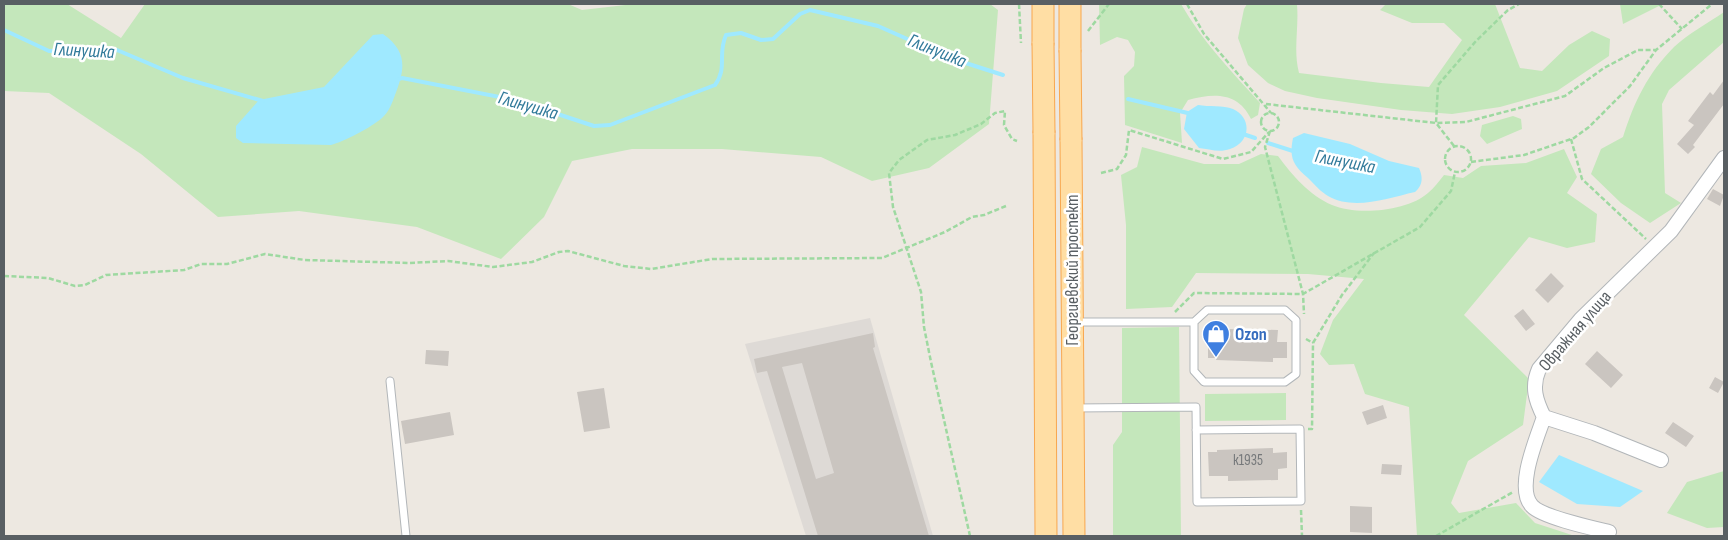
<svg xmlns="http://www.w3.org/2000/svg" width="1728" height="540" font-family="'Sofia Sans Condensed',sans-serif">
<rect width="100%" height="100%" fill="#ede8e1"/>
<path fill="#dedad6" d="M870,318L933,536H806L745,344Z"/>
<path fill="#c4e7bb" d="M4,4H67L121,38L145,4H568L582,10L634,4H990L998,10L989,124L929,168L872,181L821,157L722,149H632L572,161L544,217L501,259L417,227L299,211L218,217L141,154L49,93L4,91Z
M1099,4H1181C1202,41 1232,72 1260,103L1258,115L1251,119C1238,92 1214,93 1188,100L1180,113L1182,143L1125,125L1124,76L1134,66L1135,52L1128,40L1117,37L1100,45Z
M1247,4L1297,5C1299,28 1293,50 1299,73L1381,83L1429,87L1462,40L1444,23H1412L1380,10L1386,4H1495L1520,68L1542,71L1569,45L1592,31L1610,39L1609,56L1557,91L1500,107L1452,114L1401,110L1317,98L1285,91L1268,83L1248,65L1238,38L1244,9Z
M1620,4H1663L1623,24Z
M1724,12V42L1669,90L1662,104L1665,193L1681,203L1650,223L1621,203L1591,174L1601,149L1623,137C1634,102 1648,73 1674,47C1688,34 1708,23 1724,12Z
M1513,116L1521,119L1522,129L1487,144L1480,136L1482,125Z
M1142,147L1204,164H1239L1261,154L1278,156C1292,175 1310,196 1332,205C1357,216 1408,211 1428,193C1434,188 1439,181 1444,175L1463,178L1481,166L1526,163L1564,149L1577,177L1567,193L1597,214L1595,242L1567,248L1529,237L1464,315L1529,379L1523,425L1468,461L1451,503L1459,513L1516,503L1535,523L1575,536H1417L1409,407L1365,394L1354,364L1329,365L1320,354L1333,320L1364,279L1308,274L1196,273L1172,307L1126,309V225L1121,175L1137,167Z
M1179,327L1181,536H1113V445L1122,432V328Z
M1286,393V420L1205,421V394Z
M1724,471V527L1707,528L1667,513L1687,482Z"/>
<path fill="#9fe9ff" d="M383,34C408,52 405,69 395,95C392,103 389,112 382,118C372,127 343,142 331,145L243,143L236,138V126L259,100L324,87L373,35Z
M1198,105C1209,107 1223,105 1233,109C1253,118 1250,143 1230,149C1219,153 1209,149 1199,148L1184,129L1187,112Z
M1304,133L1350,144L1389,161L1419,168C1423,177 1423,185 1415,192C1388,198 1354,211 1328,196C1321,192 1314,184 1308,178C1293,165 1289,158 1293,138Z
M1559,455L1643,491L1620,507L1577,504L1539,482Z"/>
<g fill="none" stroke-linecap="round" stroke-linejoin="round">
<path stroke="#9fe9ff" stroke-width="4" d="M4,30L49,51L117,50L183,78L263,101
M397,80L402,78L515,100L594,126L610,125L715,85C728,67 717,55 726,35L741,33L761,40L773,39L800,14L810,10L878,26L950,58L1003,75
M1128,99L1192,114
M1243,134L1255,138
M1268,143L1296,152"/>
</g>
<path fill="#cac5c0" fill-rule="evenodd" d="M1724,80V104L1693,145L1695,147L1688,154L1677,144L1694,125L1688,121L1710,92L1713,95Z
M1713,189L1724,195L1720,206L1707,199Z
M1551,273L1564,286L1548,303L1535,290Z
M1523,309L1535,324L1526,331L1514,316Z
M1227,329L1278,330L1277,342H1287V358H1273V362L1216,360V358H1208V334H1227Z
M873,333L875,347L873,348L929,536H818L767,371L757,373L754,359ZM802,363L834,473L816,479L782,367Z
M426,350L449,351L448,366L425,364Z
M1597,351L1623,375L1611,388L1585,364Z
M1715,377L1724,382L1718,393L1709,388Z
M604,388L610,428L584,432L577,392Z
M1383,405L1387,418L1367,425L1362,412Z
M450,412L454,435L405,444L401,421Z
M1673,422L1694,436L1686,447L1665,433Z
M1273,448V453L1287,452V468L1278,469V480L1228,481V476H1209L1208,452H1217V450Z
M1382,464L1402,465L1401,475L1381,474Z
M1350,506L1372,507V533L1350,532Z"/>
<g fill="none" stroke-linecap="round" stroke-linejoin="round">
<defs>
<path id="service" d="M1075,322H1194L1207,310H1285L1296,320V374L1285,382H1204L1194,371V322
M390,381L406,536
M1074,408L1196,407L1197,502L1301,501L1300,429L1196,430"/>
<path id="minor" d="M1544,417C1537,438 1515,488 1532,506C1542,517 1592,528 1609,532
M1661,460L1594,433L1544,417C1536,401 1531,387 1539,369L1581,319L1671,231L1724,158"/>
<path id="primary" d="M1043,4V43
M1070,4V50
M1044,133L1046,536
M1071,140L1074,536"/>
</defs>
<use href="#service" stroke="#b2b6b9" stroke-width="9"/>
<use href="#minor" stroke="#b2b6b9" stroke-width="16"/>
<use href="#primary" stroke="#f8a74f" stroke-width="23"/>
<path stroke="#9ed9a1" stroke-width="2.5" stroke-dasharray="5 2.5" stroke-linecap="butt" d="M1019,4L1021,43
M1187,4L1204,34L1271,113
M1659,4L1682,29
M1088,31L1109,4
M1266,104L1436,123L1466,122L1565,96L1604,68L1638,50H1656
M1261 122a9 9 0 1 1 18 0a9 9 0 1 1-18 0Z
M1270,131L1265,147L1303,294L1304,314
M1571,139L1582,179L1646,239
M1445 159a13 13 0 1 1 26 0a13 13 0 1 1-26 0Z
M1454,146L1436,123L1438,85L1476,41L1508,10L1519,4
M1471,162L1524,155L1574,138L1589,127L1630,86L1656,50L1712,4
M1101,173L1117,169L1126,155L1129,130L1223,159L1251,152L1269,132
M4,276L48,278L75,286L85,285L106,275L184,270L201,264H227L265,254L305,260L410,263L448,261L493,267L532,262L559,252L568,251L624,266L651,269L712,259L882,258L945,232L972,217L984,215L1006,206
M1175,312L1194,293L1303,294L1420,227L1451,191L1455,172
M1306,339L1313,343
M1308,429H1312L1313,343L1342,295L1374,253
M1301,510L1302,536
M970,536L931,362L924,327L921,292L893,207L889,173L899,160L927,140L955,135L981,124L995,113L1005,111L1004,125L1012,139L1017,141
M1436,536L1513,492"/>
<use href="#service" stroke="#fff" stroke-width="7"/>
<use href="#minor" stroke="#fff" stroke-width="14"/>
<use href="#primary" stroke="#ffdea4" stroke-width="21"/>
<defs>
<path id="primary-bridge" d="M1043,43L1044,133
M1070,50L1071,140"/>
</defs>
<use href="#primary-bridge" stroke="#f8a74f" stroke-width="23" stroke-linecap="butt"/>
<use href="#primary-bridge" stroke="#ffdea4" stroke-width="21"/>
</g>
<defs>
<symbol id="shop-pin" viewBox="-11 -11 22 30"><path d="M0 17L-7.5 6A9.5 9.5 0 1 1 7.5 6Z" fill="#3f7fe0" stroke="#fff"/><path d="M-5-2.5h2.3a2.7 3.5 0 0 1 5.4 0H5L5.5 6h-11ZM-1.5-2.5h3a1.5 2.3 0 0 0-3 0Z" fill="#fff"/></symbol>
</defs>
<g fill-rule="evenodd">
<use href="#shop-pin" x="1200" y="318" width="32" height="43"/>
</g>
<g text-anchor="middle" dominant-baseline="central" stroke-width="5" stroke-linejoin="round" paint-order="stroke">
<g font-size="15" fill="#75787a">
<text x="1248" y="460">к1935</text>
</g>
<g font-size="18" fill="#595f63" stroke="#fff">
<text transform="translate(1072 270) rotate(-90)">Георгиевский проспект</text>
<text transform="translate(1575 331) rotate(-49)">Овражная улица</text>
</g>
<g font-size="18" font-weight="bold" fill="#366cbe" stroke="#fff" text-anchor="start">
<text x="1235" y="334">Ozon</text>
</g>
<g font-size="19" font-style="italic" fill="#317a9a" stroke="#fff">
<text transform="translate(84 51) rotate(3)">Глинушка</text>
<text transform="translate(937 51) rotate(22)">Глинушка</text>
<text transform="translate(528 106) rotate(16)">Глинушка</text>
<text transform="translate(1345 162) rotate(11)">Глинушка</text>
</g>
</g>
<rect width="1728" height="540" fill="none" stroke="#595f63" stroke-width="10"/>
</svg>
